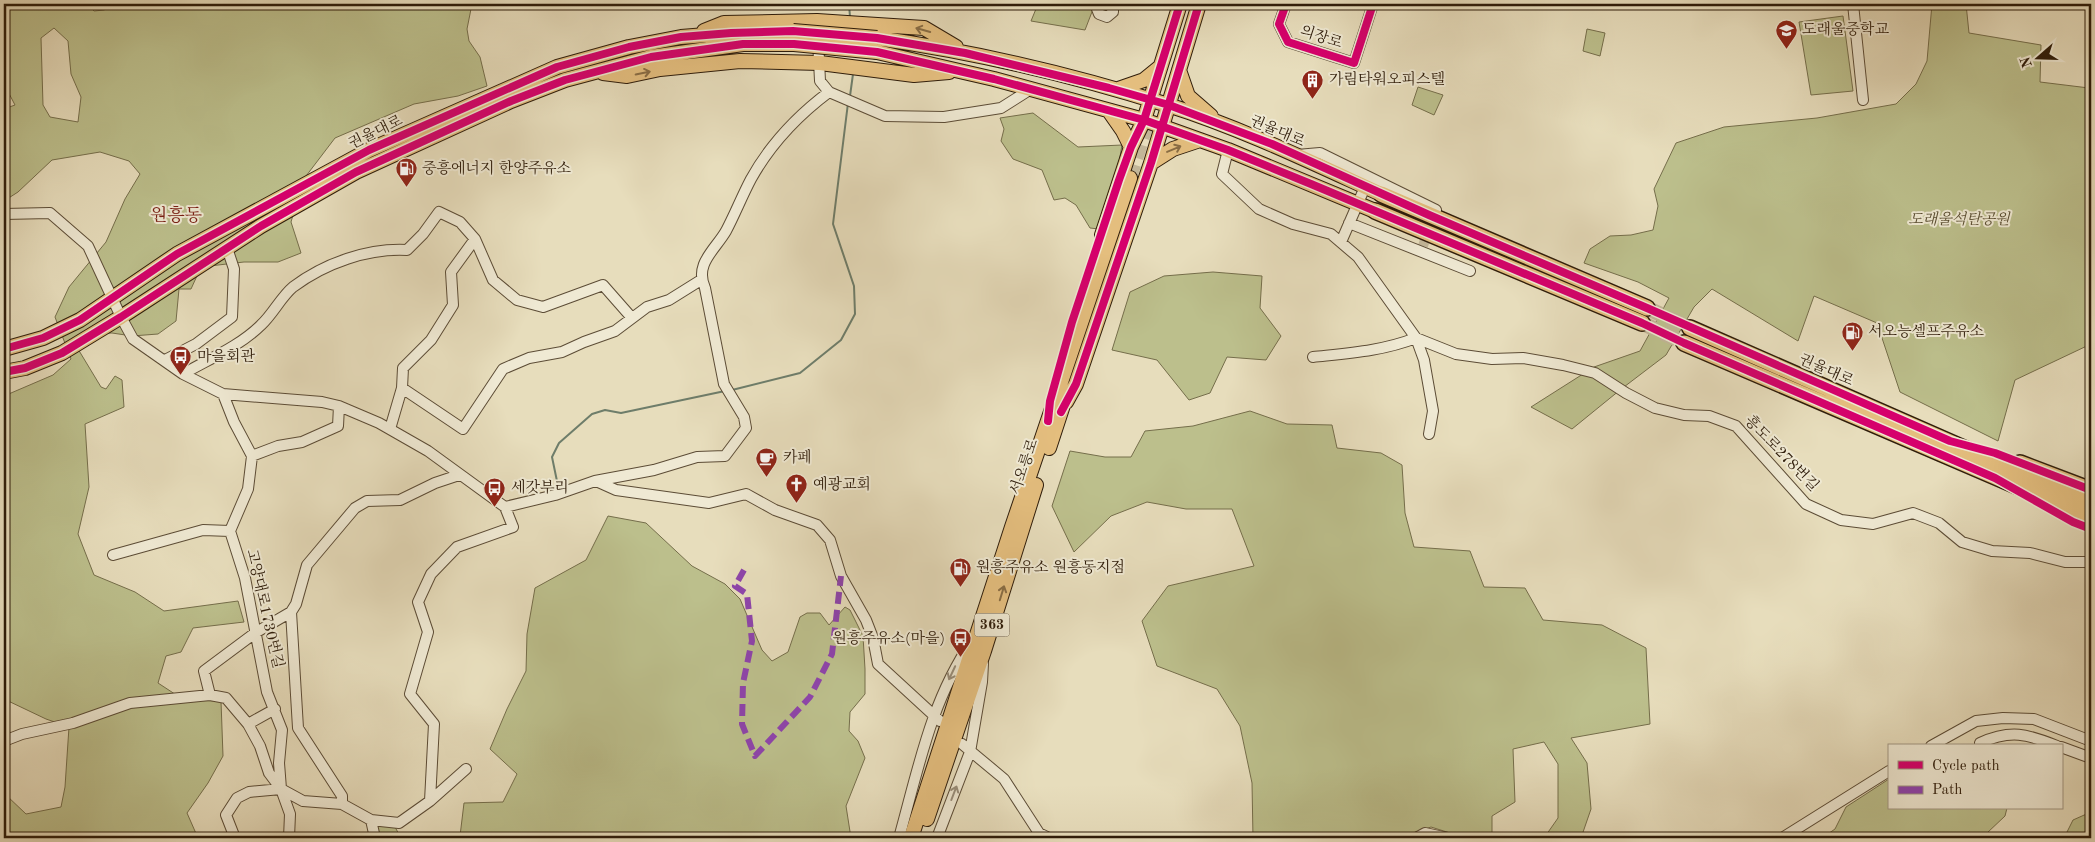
<svg xmlns="http://www.w3.org/2000/svg" width="2095" height="842" font-family="'Old Standard TT','Noto Serif KR',serif">
<rect width="100%" height="100%" fill="#e7ddbc"/>
<filter id="stains"><feTurbulence type="fractalNoise" baseFrequency=".004" numOctaves="4"/><feColorMatrix values="0 0 0 0 .2 0 0 0 0 .09 0 0 0 0 .02 0 0 0 .5 -.17"/></filter>
<radialGradient id="worn" r=".72"><stop offset=".6" stop-color="#630" stop-opacity="0"/><stop offset="1" stop-color="#630" stop-opacity=".3"/></radialGradient>
<path fill="#bcbf8c" stroke="#756e4b" fill-rule="evenodd" d="M4,4H87L94,11L104,10L114,4H472L467,29L469,41L480,57L487,86L458,96L414,104L335,138L303,180L291,222L301,253L278,262H244L201,267L191,289H179L176,321L158,334L132,336L112,333L89,334L78,349L101,387L106,389L115,376L122,380L124,407L85,424L89,487L78,534L94,575L135,592L164,611L238,601L244,622L193,628L181,652L166,656L158,683L184,700L221,701L223,756L208,783L187,813L198,838H4V798L6,795L26,814L61,807L65,787L69,727L46,719L4,699V396L53,375L71,359L55,317L69,287L106,242L125,199L140,174L129,161L100,152L52,160L18,192L4,201V109L15,105L4,84ZM54,28L68,41L71,74L81,97L78,122L50,117L43,105L41,38Z
M1038,4H1095L1085,30L1031,21Z
M1932,4H1966L1969,33L2041,45L2040,82L2089,88L2091,97V344L2015,380L1998,441L1900,392L1877,323L1814,296L1798,341L1712,289L1694,307L1666,355L1620,390L1572,429L1531,407L1594,367L1640,351L1669,298L1638,282L1584,263L1590,249L1610,236L1631,235L1653,230L1658,206L1654,189L1676,143L1724,127L1817,118L1896,104L1916,84L1927,61Z
M1843,16L1853,91L1811,95L1799,22Z
M1587,29L1605,33L1600,56L1583,51Z
M1418,87L1443,95L1434,115L1412,105Z
M1033,113L1078,147L1122,145L1108,225L1099,229L1090,228L1076,205L1065,198L1054,200L1042,170L1013,159L1001,141L1004,129L1000,118Z
M1213,272L1262,276L1260,308L1281,336L1266,360L1227,357L1210,393L1189,400L1157,360L1112,350L1130,292L1164,276Z
M1250,411L1287,424L1332,425L1337,448L1381,453L1402,465L1405,513L1414,547L1470,551L1484,587L1525,588L1543,620L1602,625L1646,648L1650,724L1571,738L1587,763L1591,809L1581,838H1544L1558,818V764L1544,742L1513,749L1515,802L1492,816V838H1466L1431,827L1398,838H1253L1252,783L1240,726L1217,689L1157,666L1142,621L1168,586L1254,566L1232,509H1186L1147,502L1111,516L1074,552L1052,506L1070,451L1105,457H1131L1145,431L1193,426Z
M608,516L646,523L692,566L725,584L740,599L762,650L772,661L788,652L800,617L807,613H820L829,625L845,607L850,610L863,636L865,669V694L850,712L849,731L858,741L865,758L846,806L851,838H462L460,836L464,803L503,802L517,774L490,749L507,709L526,671L527,634L535,588L586,560Z
M1889,779V808H2007L2005,816L1987,833L1976,835L1980,838H1822L1835,829L1846,807Z
M2091,812V838H2064L2073,820Z
M374,824L395,827L401,838H377Z"/>
<g fill="none" stroke-linecap="round" stroke-linejoin="round">
<path stroke="#6e7d6a" stroke-width="2" d="M849,4L850,17
M850,96L853,74
M732,390L800,373L841,340L855,314L854,286L833,224L848,103
M558,486L552,457L559,443L592,414L605,410L621,413L725,391"/>
<path stroke="#c2b698" stroke-width="10" stroke-dasharray="10 5" stroke-linecap="butt" d="M1423,246L1434,213"/>
<path stroke="#c2b698" stroke-width="14" stroke-dasharray="14 7" stroke-linecap="butt" d="M1130,178L1147,124"/>
<path stroke="#c2b698" stroke-width="15" stroke-dasharray="15 8" stroke-linecap="butt" d="M1647,308L1690,328
M1642,323L1684,343"/>
<defs>
<path id="minor" d="M1098,4L1097,9L1099,14L1107,17L1113,12V4
M1286,4L1279,24L1288,42L1354,63L1373,4
M1853,4L1863,100
M829,92L885,116L944,117L1001,108L1031,89
M1228,150L1222,174L1259,209L1293,224L1331,234L1358,257L1416,338L1424,360L1433,411L1429,434
M1297,155L1320,153L1436,210L1434,213
M4,214L50,213L88,246L121,317L133,339L183,374L223,394L322,402L339,406L379,423L428,451L505,507L555,495L595,481L654,470L697,457L725,456L746,428L744,417L724,384L705,288C694,264 715,250 726,231C735,214 742,196 751,179C771,143 797,116 829,92L820,81L818,40
M1349,223L1470,271
M1341,242L1365,187
M1313,357C1350,353 1382,351 1416,338L1456,354L1492,359L1523,358L1563,365L1595,373L1626,393L1655,408L1684,415L1709,416L1736,426L1806,504L1841,520L1873,524L1913,513L1939,523L1962,542L1992,551L2030,553L2065,562H2091
M165,360L196,344L232,317L234,269L227,248
M183,374C209,359 240,346 261,325C273,314 281,297 293,287C325,263 368,248 407,250L423,234L439,212L460,222L475,239L493,280L517,300L543,307L603,285L632,318
M402,388L403,368L431,340L453,305L451,272L475,239
M223,394L234,422L252,456L248,489L230,531L245,578L267,692L282,730L279,763L281,789L290,814L289,838
M390,429L402,388L463,429L503,369L529,358L562,352L584,342L615,331L647,307L669,300L701,280
M252,456L278,446L302,442L338,426L339,406
M596,481L616,490L709,503L746,494L775,510L817,525L830,540L841,576L866,620L873,638L878,664L940,721
M113,555L203,530L230,531
M210,695L204,671L255,633L291,612
M248,724L275,709
M4,741L22,734L73,723L130,703L210,695L226,698L248,724L260,746L269,773L281,789L303,801L342,804L371,820L399,823L430,801L434,724L410,694L428,632L418,602L431,574L457,547L513,527L505,507
M1980,743C2011,729 2027,734 2057,746
M962,744L1004,779L1039,833L1049,838
M1931,746L1976,721L2003,718L2034,719L2091,741
M2061,747L2091,758
M430,801L466,769
M342,804V796L298,728L291,612L296,604L307,565L355,508L367,501L400,500L435,483L459,475
M371,820L375,838
M235,838L226,815L237,798L249,792L281,789
M899,838C918,770 931,700 972,641
M937,838L970,752L982,682L983,664
M1416,838L1425,833L1448,838
M1782,838L1889,771"/>
<path id="major" d="M704,31L724,23L817,21L862,24L924,28L956,47
M877,38C975,52 1073,75 1168,105C1241,128 1311,162 1381,194
M877,52L994,79L1144,120L1228,150L1375,211
M1179,70L1188,96L1211,116
M603,73L627,76L660,69L740,61L820,63L914,75L949,72
M1118,89L1144,80L1160,67
M1109,111L1123,131L1131,147
M1151,163L1173,149L1200,140
M1102,235L1131,147L1144,120L1180,4
M4,349L43,338L80,320L177,254L369,150L557,67L629,47L681,37L731,33L793,31
M4,372L25,368L62,353L121,317L261,226L356,172L511,101L565,80L651,57L743,44H794
M1066,402L1076,384L1151,163L1199,4
M1049,448L1067,393
M927,819L984,651L1036,485
M911,838L1012,527L1130,178"/>
<path id="highway" d="M1381,194L1647,308
M1375,211L1642,323
M1690,328L2091,504
M1684,343L2091,518
M2020,463L2091,490"/>
</defs>
<use href="#minor" stroke="#5c4c36" stroke-width="12"/>
<use href="#major" stroke="#2e1c0a" stroke-width="16"/>
<use href="#highway" stroke="#2e1c0a" stroke-width="18"/>
<use href="#minor" stroke="#efe9d3" stroke-width="10"/>
<use href="#major" stroke="#e4be7e" stroke-width="14"/>
<use href="#highway" stroke="#e4be7e" stroke-width="15"/>
<defs>
<path id="major-bridge" d="M793,31L877,38
M794,44L877,52"/>
</defs>
<use href="#major-bridge" stroke="#2e1c0a" stroke-width="16" stroke-linecap="butt"/>
<use href="#major-bridge" stroke="#e4be7e" stroke-width="14"/>
<path stroke="#8e44ad" stroke-width="6" stroke-dasharray="12 6" stroke-linecap="butt" d="M744,570L735,586L747,594L752,641L743,683L742,724L755,756L810,697L832,654L841,576"/>
<defs>
<path id="cycleway" d="M1286,4L1279,24L1288,42L1354,63L1373,4
M4,349L43,338L80,320L177,254L369,150L557,67L629,47L681,37L731,33L793,31L877,38L965,53L1109,88L1169,105L1272,144L1429,215L1647,308L1950,441L1995,453L2091,490
M4,372L25,368L62,353L121,317L261,226L356,172L511,101L565,80L651,57L743,44H794L877,52L994,79L1144,120L1228,150L1311,184L1642,323L1684,343L1995,478L2073,522L2091,529
M1061,412L1076,384L1151,163L1199,4
M1048,421L1050,401L1072,322L1119,180L1131,147L1144,120L1180,4"/>
</defs>
<use href="#cycleway" stroke="#efe9d3" stroke-width="11"/>
<use href="#cycleway" stroke="#d6006c" stroke-width="8"/>
</g>
<defs><path id="oneway-shaft" d="M-6 0H5M1.5-3L5.5 0L1.5 3" fill="none" stroke-width="1.6" stroke-linecap="round" stroke-linejoin="round" transform="scale(1.25)"/></defs>
<g stroke="#896d44">
<use href="#oneway-shaft" transform="translate(923 30) rotate(-164)"/>
<use href="#oneway-shaft" transform="translate(643 73) rotate(-12)"/>
<use href="#oneway-shaft" transform="translate(1174 149) rotate(-23)"/>
<use href="#oneway-shaft" transform="translate(1002 593) rotate(-73)"/>
</g>
<g stroke="#988d79">
<use href="#oneway-shaft" transform="translate(952 673) rotate(115)"/>
<use href="#oneway-shaft" transform="translate(954 793) rotate(-69)"/>
</g>
<defs>
<symbol id="school-pin" viewBox="-11 -11 22 30"><path d="M0 17L-7.5 6A9.5 9.5 0 1 1 7.5 6Z" fill="#8f2418" stroke="#efe9d3"/><path d="M0-5L7-2L0 1L-7-2ZM-4 1L0 2.5L4 1V4Q0 6-4 4Z" fill="#fff"/></symbol>
<symbol id="building-pin" viewBox="-11 -11 22 30"><path d="M0 17L-7.5 6A9.5 9.5 0 1 1 7.5 6Z" fill="#8f2418" stroke="#efe9d3"/><path d="M-4-6H4V6H1V3H-1V6H-4ZM-2.5-4.3h1.7v1.8h-1.7ZM.8-4.3h1.7v1.8H.8ZM-2.5-1h1.7V.8h-1.7ZM.8-1h1.7V.8H.8Z" fill="#fff"/></symbol>
<symbol id="fuel-pin" viewBox="-11 -11 22 30"><path d="M0 17L-7.5 6A9.5 9.5 0 1 1 7.5 6Z" fill="#8f2418" stroke="#efe9d3"/><path d="M-5.5-6h7V0h2V4h1.3V-2.5L3-4.5l.8-.8L6-3V5H2.5V1h-1V6h-7ZM-4.2-4.7v3.2H.2V-4.7Z" fill="#fff"/></symbol>
<symbol id="bus-pin" viewBox="-11 -11 22 30"><path d="M0 17L-7.5 6A9.5 9.5 0 1 1 7.5 6Z" fill="#8f2418" stroke="#efe9d3"/><path d="M-5-6H5V4H4V6H2V4H-2V6H-4V4H-5ZM-3.5-4V0h7V-4ZM-3.5 1.2v1.5H-2V1.2ZM2 1.2v1.5H3.5V1.2Z" fill="#fff"/></symbol>
<symbol id="cafe-pin" viewBox="-11 -11 22 30"><path d="M0 17L-7.5 6A9.5 9.5 0 1 1 7.5 6Z" fill="#8f2418" stroke="#efe9d3"/><path d="M-5.5-4.5H6V0H3Q3 3.5 0 3.5H-2.5Q-5.5 3.5-5.5 0ZM3-3.2v2h1.7v-2ZM-6 4.5H4V6H-6Z" fill="#fff"/></symbol>
<symbol id="church-pin" viewBox="-11 -11 22 30"><path d="M0 17L-7.5 6A9.5 9.5 0 1 1 7.5 6Z" fill="#8f2418" stroke="#efe9d3"/><path d="M-1.2-6h2.4v3.5h3.3v2.4h-3.3V6h-2.4V-.1h-3.3v-2.4h3.3Z" fill="#fff"/></symbol>
</defs>
<g fill-rule="evenodd">
<use href="#school-pin" x="1774" y="18" width="25" height="34"/>
<use href="#building-pin" x="1300" y="68" width="25" height="34"/>
<use href="#fuel-pin" x="394" y="156" width="25" height="34"/>
<use href="#fuel-pin" x="1840" y="320" width="25" height="34"/>
<use href="#bus-pin" x="168" y="344" width="25" height="34"/>
<use href="#cafe-pin" x="754" y="446" width="25" height="34"/>
<use href="#church-pin" x="784" y="472" width="25" height="34"/>
<use href="#bus-pin" x="482" y="476" width="25" height="34"/>
<use href="#fuel-pin" x="948" y="556" width="25" height="34"/>
<use href="#bus-pin" x="948" y="626" width="25" height="34"/>
</g>
<g text-anchor="middle" dominant-baseline="central" stroke-width="4" stroke-linejoin="round" paint-order="stroke">
<rect fill="#efe9d3" stroke="#685a46" stroke-width="1" x="974.5" y="613.5" width="35" height="23" rx="4"/>
<g font-size="14" font-weight="bold" fill="#2e1c0a">
<text x="992" y="625">363</text>
</g>
<g font-size="15" fill="#2e1c0a" stroke="#efe9d3" text-anchor="start">
<text x="1802" y="30">도래울중학교</text>
<text x="1329" y="80">가림타워오피스텔</text>
<text x="422" y="169">중흥에너지 한양주유소</text>
<text x="1868" y="332">서오능셀프주유소</text>
<text x="197" y="357">마을회관</text>
<text x="783" y="458">카페</text>
<text x="813" y="485">예광교회</text>
<text x="511" y="488">세갓부리</text>
<text x="976" y="568">원흥주유소 원흥동지점</text>
<text x="945" y="639" text-anchor="end">원흥주유소(마을)</text>
</g>
<g font-size="15" fill="#2e1c0a" stroke="#efe9d3">
<text transform="translate(1321 38) rotate(18)">의장로</text>
<text transform="translate(1277 132) rotate(23)">권율대로</text>
<text transform="translate(376 133) rotate(-26)">권율대로</text>
<text transform="translate(1826 371) rotate(24)">권율대로</text>
<text transform="translate(1781 454) rotate(46)">흥도로278번길</text>
<text transform="translate(1025 467) rotate(-71)">서오릉로</text>
<text transform="translate(264 609) rotate(77)">고양대로1730번길</text>
</g>
<g font-size="15" font-style="italic" fill="#594d31" stroke="#efe9d3">
<text x="1959" y="220">도래울석탄공원</text>
</g>
<g font-size="18" fill="#7a1f14" stroke="#efe9d3">
<text x="176" y="216">원흥동</text>
</g>
</g>
<rect width="2095" height="842" fill="none" stroke="#e7ddbc" stroke-width="20"/>
<rect x="5" y="5" width="2085" height="832" fill="none" stroke="#2e1c0a" stroke-width="2.5"/>
<rect x="10" y="10" width="2075" height="822" fill="none" stroke="#2e1c0a"/>
<rect x="1888" y="744" width="175" height="65" fill="#efe9d3" stroke="#a29783"/>
<rect x="1898" y="761" width="25" height="8" fill="#d6006c" stroke="#a29783"/>
<text x="1932" y="770" font-size="15" fill="#2e1c0a">Cycle path</text>
<rect x="1898" y="786" width="25" height="8" fill="#8e44ad" stroke="#a29783"/>
<text x="1932" y="794" font-size="15" fill="#2e1c0a">Path</text>
<g transform="translate(2038 58) rotate(250)" stroke="#efe9d3" stroke-width="4" paint-order="stroke">
<path d="M0-4L9 19L0 12L-9 19Z" fill="#2e1c0a"/>
<text y="-8" font-size="14" font-weight="bold" text-anchor="middle" fill="#2e1c0a">N</text>
</g>
<rect width="100%" height="100%" filter="url(#stains)"/>
<rect width="100%" height="100%" fill="url(#worn)"/>
</svg>
